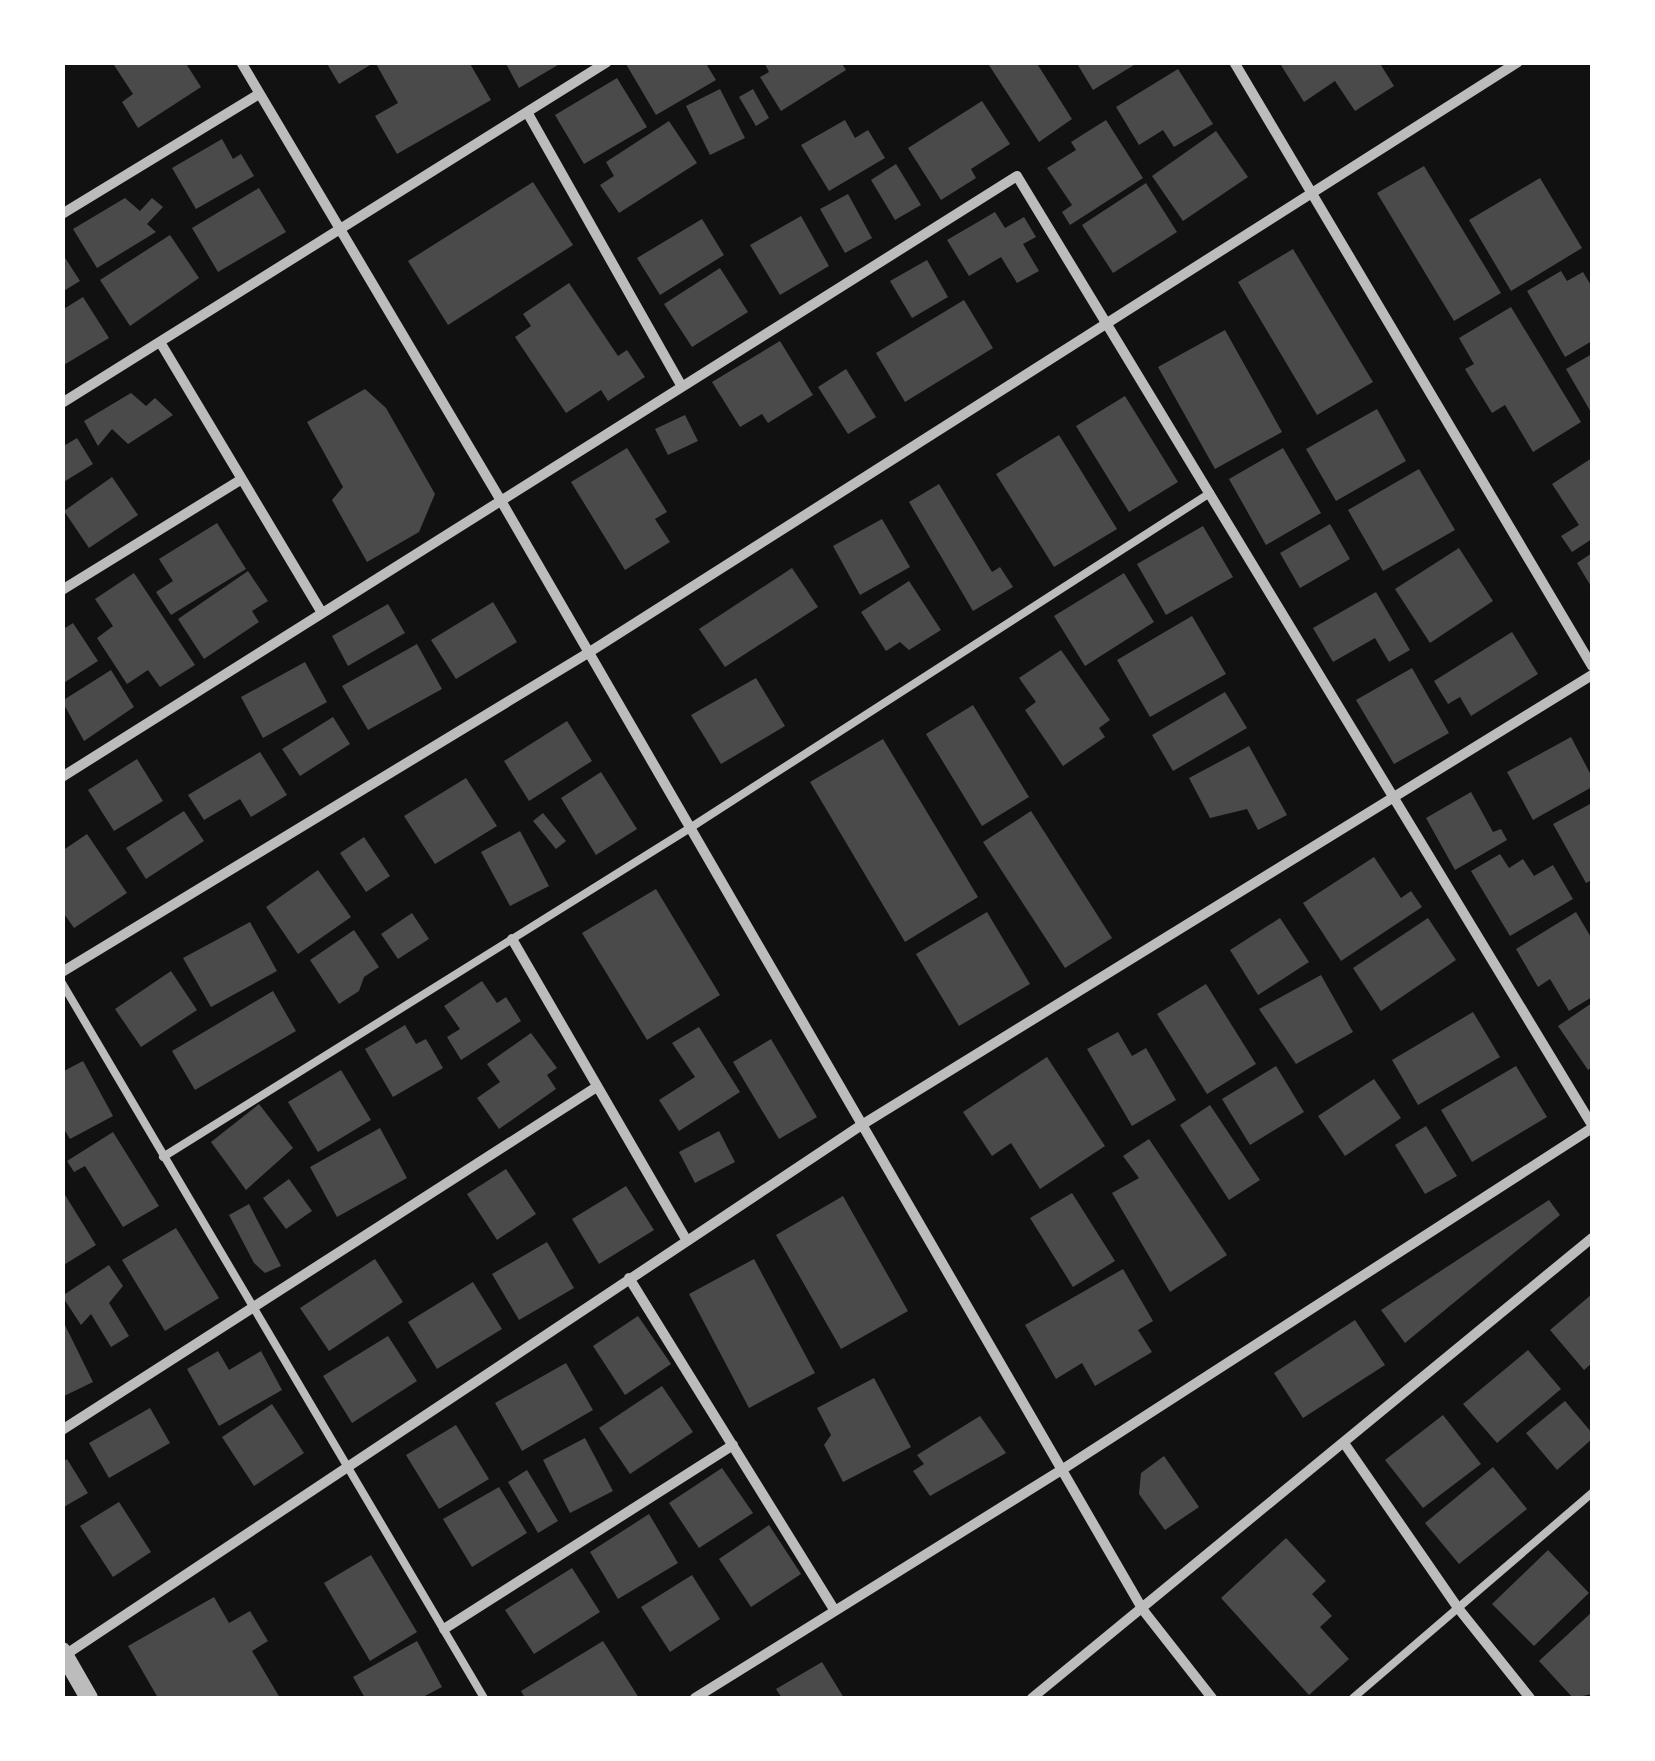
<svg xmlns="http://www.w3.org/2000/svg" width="1655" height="1761" font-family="Inter,sans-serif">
<rect width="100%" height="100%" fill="#111"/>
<path fill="#4a4a4a" d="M112,62H185L201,87L138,128L122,102L133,94Z
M326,62H375L339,84Z
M375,62H469L491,100L397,154L375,116L398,103Z
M505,62H563L519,88Z
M705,62L716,80L656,115L626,64Z
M764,62H841L846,70L781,111L760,77L769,72Z
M987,62H1036L1072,119L1039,142Z
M1076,62H1139L1093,90Z
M1279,62H1379L1394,86L1355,111L1335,81L1304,102Z
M1178,69L1213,124L1174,147L1163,130L1139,145L1116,107Z
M617,78L647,127L584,164L555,115Z
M720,89L745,138L710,155L686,106Z
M753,89L769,118L756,126L739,97Z
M982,101L1010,144L971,169L976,178L941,200L908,148Z
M845,120L855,138L868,130L885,158L829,191L801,145Z
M1106,120L1143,178L1070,225L1062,212L1072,205L1047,168L1076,150L1071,142Z
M669,121L697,163L619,213L600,185L614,176L606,162Z
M1216,131L1248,177L1183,221L1152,176Z
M222,139L233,159L241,154L254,176L196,209L172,168Z
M896,164L921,205L895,220L871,180Z
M1424,166L1501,293L1454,321L1377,193Z
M1540,178L1582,248L1511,291L1469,220Z
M533,182L573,245L448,325L408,261Z
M1146,183L1177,232L1113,273L1082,225Z
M259,188L286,232L218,272L192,228Z
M848,194L872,238L845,253L820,209Z
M125,198L140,211L152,198L163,207L147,224L156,232L97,268L73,229Z
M995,212L1005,228L1024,217L1036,237L1023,244L1039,271L1017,283L1001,257L969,276L947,240Z
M801,216L829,266L780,295L750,245Z
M702,219L724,255L660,295L637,258Z
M170,235L199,278L130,326L100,280Z
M1293,249L1373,382L1317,415L1238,282Z
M62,253L80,281L62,292Z
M927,260L948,297L912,318L890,281Z
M720,268L748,312L692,347L664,304Z
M1561,271L1567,281L1583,272L1592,287V341L1565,357L1527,291Z
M569,283L618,356L627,350L645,377L608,401L601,390L566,413L515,337L531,326L523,314Z
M83,297L109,338L62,366V310Z
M964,300L993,348L905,402L876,353Z
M1511,307L1581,422L1533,452L1505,405L1492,413L1465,369L1474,364L1459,338Z
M1225,330L1282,432L1215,469L1158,367Z
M780,341L813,395L768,423L762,414L740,427L712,382Z
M1592,354V414L1566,369Z
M846,369L876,417L848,434L818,387Z
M365,389L386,408L435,494L419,532L367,562L332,500L343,487L307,422Z
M131,393L146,406L155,398L173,415L128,444L112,429L98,446L84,421Z
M1125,396L1178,482L1129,512L1076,426Z
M1377,409L1406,461L1336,501L1306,449Z
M685,415L698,441L668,455L655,429Z
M1059,435L1117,529L1054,567L996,474Z
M77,438L93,464L62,483V447Z
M627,448L667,512L655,519L670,542L625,570L571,482Z
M1283,448L1321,513L1266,545L1229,479Z
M1592,458V539L1572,552L1561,536L1579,525L1552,484Z
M1419,469L1455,530L1383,571L1348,510Z
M112,477L138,515L89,548L64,511Z
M939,484L992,572L1000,567L1013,587L973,611L909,502Z
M882,519L910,567L860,595L833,546Z
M217,523L246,569L171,615L156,592L173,581L159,559Z
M1330,524L1350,559L1300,588L1280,553Z
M1203,526L1233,577L1166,615L1137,564Z
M1459,548L1493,601L1430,643L1395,589Z
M1592,553V588L1577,563Z
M792,568L818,607L725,667L699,629Z
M248,571L268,601L252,611L259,622L204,659L178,619Z
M134,573L195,665L160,687L148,670L127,684L97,638L113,626L95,599Z
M1124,573L1154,622L1085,666L1054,616Z
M909,581L941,630L909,650L900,642L886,651L861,612Z
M1376,592L1410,650L1389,662L1375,638L1333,662L1313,628Z
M493,602L517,642L456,679L431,640Z
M388,604L405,633L348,666L332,636Z
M1192,616L1226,674L1150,717L1117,660Z
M73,623L98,661L62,684V630Z
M1512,632L1538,674L1471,716L1460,697L1448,704L1434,681Z
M417,644L442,689L368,730L342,686Z
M1061,650L1110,720L1099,728L1105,737L1063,766L1025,710L1036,702L1019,678Z
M305,662L327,702L263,738L241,697Z
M1412,668L1449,733L1394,764L1356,700Z
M111,670L134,707L84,741L62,701Z
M756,678L785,726L721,764L691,715Z
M1225,692L1247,728L1173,771L1152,735Z
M973,705L1029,797L982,826L926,734Z
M333,717L350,744L300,776L282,749Z
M567,721L592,761L529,801L504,761Z
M1571,737L1592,777V787L1533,820L1507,772Z
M883,739L978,897L905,942L810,782Z
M1249,746L1287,815L1258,830L1247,809L1210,818L1189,778Z
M260,752L287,795L251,817L240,799L204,820L188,795Z
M137,759L163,801L114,831L88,790Z
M601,772L637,829L596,855L561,798Z
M466,778L497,826L435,864L404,816Z
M1471,792L1493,832L1501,829L1507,840L1455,870L1426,818Z
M1592,803V880L1586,883L1553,824Z
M184,811L204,841L146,879L126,848Z
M1031,811L1112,938L1065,968L983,842Z
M543,813L566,841L556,849L533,821Z
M520,831L549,886L510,906L481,852Z
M87,834L127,893L74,928L62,911V851Z
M364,837L390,876L366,892L340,853Z
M1500,854L1509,868L1523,859L1534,876L1553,865L1573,899L1510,936L1471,871Z
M1374,857L1401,898L1411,891L1422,907L1341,961L1303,903Z
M318,870L351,917L298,954L266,907Z
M656,889L720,995L647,1040L582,933Z
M987,912L1030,984L959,1026L916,954Z
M1576,912L1592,939V997L1569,1011L1550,979L1538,987L1516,949Z
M412,913L429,939L398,959L381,934Z
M1280,918L1309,962L1258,995L1230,950Z
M1428,918L1456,960L1381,1011L1353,968Z
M250,922L277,971L211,1007L183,958Z
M354,930L379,967L364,977L359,991L339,1004L310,960Z
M171,971L197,1010L141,1047L115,1009Z
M1321,975L1353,1032L1296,1064L1259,1009Z
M482,981L497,1003L506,997L521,1021L461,1060L447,1037L460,1029L444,1006Z
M1206,984L1256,1064L1207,1094L1157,1014Z
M273,991L296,1031L195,1090L172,1051Z
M1592,1003V1067L1588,1070L1558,1026Z
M1473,1012L1500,1057L1418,1105L1392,1060Z
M405,1025L416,1044L426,1039L443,1068L393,1097L365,1049Z
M699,1027L740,1092L679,1131L659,1100L695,1077L672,1043Z
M1118,1032L1132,1056L1146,1048L1176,1100L1132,1126L1087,1049Z
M531,1033L557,1068L547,1075L556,1089L499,1129L477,1098L500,1082L487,1064Z
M771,1039L817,1117L779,1139L733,1062Z
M1047,1057L1105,1146L1040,1189L1011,1143L992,1156L963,1112Z
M83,1061L113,1116L70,1139L62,1126V1072Z
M1276,1066L1304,1112L1250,1145L1222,1099Z
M1516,1066L1547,1117L1472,1162L1441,1110Z
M341,1070L371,1120L318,1152L288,1102Z
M1374,1079L1401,1118L1345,1156L1318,1116Z
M259,1104L293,1148L246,1190L211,1142Z
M1210,1105L1260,1180L1229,1200L1180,1125Z
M1426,1126L1457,1176L1425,1194L1395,1145Z
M380,1128L407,1178L337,1217L310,1167Z
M719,1131L735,1162L695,1183L679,1152Z
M113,1132L159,1206L123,1227L85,1166L74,1172L67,1161Z
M1149,1139L1227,1255L1170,1292L1112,1193L1139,1178L1123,1156Z
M506,1169L536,1214L497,1240L467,1194Z
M289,1179L312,1211L286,1229L263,1198Z
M626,1186L654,1230L599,1264L572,1219Z
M62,1190L96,1245L62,1266Z
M1072,1193L1115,1261L1073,1287L1030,1218Z
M843,1196L908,1311L841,1349L776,1235Z
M1549,1200L1560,1215L1405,1343L1381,1310Z
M249,1204L281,1266L265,1273L254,1263L229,1215Z
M176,1228L219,1298L165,1331L122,1260Z
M547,1242L574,1288L519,1320L492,1274Z
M375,1259L403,1302L329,1351L300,1308Z
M754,1259L815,1373L749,1408L689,1294Z
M109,1265L123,1286L109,1303L129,1336L111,1347L91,1314L81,1325L62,1296Z
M1123,1269L1153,1321L1138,1330L1152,1352L1095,1386L1082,1363L1056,1379L1025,1325Z
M473,1282L502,1329L437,1369L408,1322Z
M1592,1294V1363L1584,1370L1550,1330Z
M638,1316L671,1364L625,1395L593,1346Z
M62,1319L93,1382L62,1397Z
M1355,1320L1385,1365L1303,1418L1274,1373Z
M388,1336L417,1381L352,1423L323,1376Z
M1528,1350L1561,1389L1497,1443L1463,1404Z
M218,1351L229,1370L261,1351L282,1390L219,1426L187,1369Z
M566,1363L593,1410L522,1451L495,1403Z
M874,1378L911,1447L843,1482L824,1445L831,1435L817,1408Z
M662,1386L693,1432L630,1474L599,1428Z
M1565,1401L1592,1433V1439L1557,1470L1526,1433Z
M272,1404L304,1453L254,1486L222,1437Z
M150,1408L170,1443L109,1478L89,1443Z
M1443,1415L1481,1464L1423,1508L1385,1460Z
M980,1416L1006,1453L930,1496L913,1471L924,1464L917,1455Z
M456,1425L489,1479L439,1509L406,1455Z
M585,1438L613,1491L570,1513L543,1460Z
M1164,1456L1199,1507L1165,1530L1139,1494L1141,1473Z
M67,1459L88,1493L62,1508V1462Z
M1493,1467L1527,1509L1459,1564L1425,1523Z
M722,1468L753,1513L699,1548L669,1503Z
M527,1470L558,1521L538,1533L508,1482Z
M499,1487L527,1533L472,1567L443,1519Z
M119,1502L151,1552L113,1577L80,1526Z
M649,1514L678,1563L618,1599L590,1552Z
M769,1525L801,1574L751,1607L719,1559Z
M1286,1538L1326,1581L1312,1594L1332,1616L1320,1627L1349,1659L1309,1695L1221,1598Z
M1548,1550L1589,1593L1534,1646L1492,1604Z
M371,1555L417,1632L370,1661L324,1583Z
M572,1568L600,1612L534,1654L505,1610Z
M692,1575L720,1619L670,1652L641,1607Z
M214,1597L229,1623L250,1611L268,1641L252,1651L280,1698H158L128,1646Z
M1592,1612V1694L1573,1698L1539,1661Z
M417,1641L442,1687L421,1698H365L353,1677Z
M603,1641L639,1698H525L521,1691Z
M822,1662L844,1698H782L776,1689Z"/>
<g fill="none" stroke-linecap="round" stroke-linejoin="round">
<path stroke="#bcbcbc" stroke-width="8" d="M62,983L484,1698
M163,1157L690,828L1210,493
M1353,1698L1592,1493"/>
<path stroke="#bcbcbc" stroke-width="10" d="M241,62L500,499L1143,1610L1212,1698
M1234,62L1592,666
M527,112L681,385
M62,214L259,94
M160,342L322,613
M62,403L607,62
M62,590L242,479
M62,777L1017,176L1592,1125
M512,939L687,1241
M62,972L588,653L1518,62
M629,1278L835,1611
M62,1430L595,1088
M1344,1443L1458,1608L1530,1698
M444,1629L733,1445
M62,1657L860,1126L1592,675
M695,1698L1063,1469L1592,1128
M1032,1698L1592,1238"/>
<path stroke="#bcbcbc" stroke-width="18" d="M62,1651L89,1698"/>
</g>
<rect width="1655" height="1761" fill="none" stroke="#ffffff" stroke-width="130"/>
</svg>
